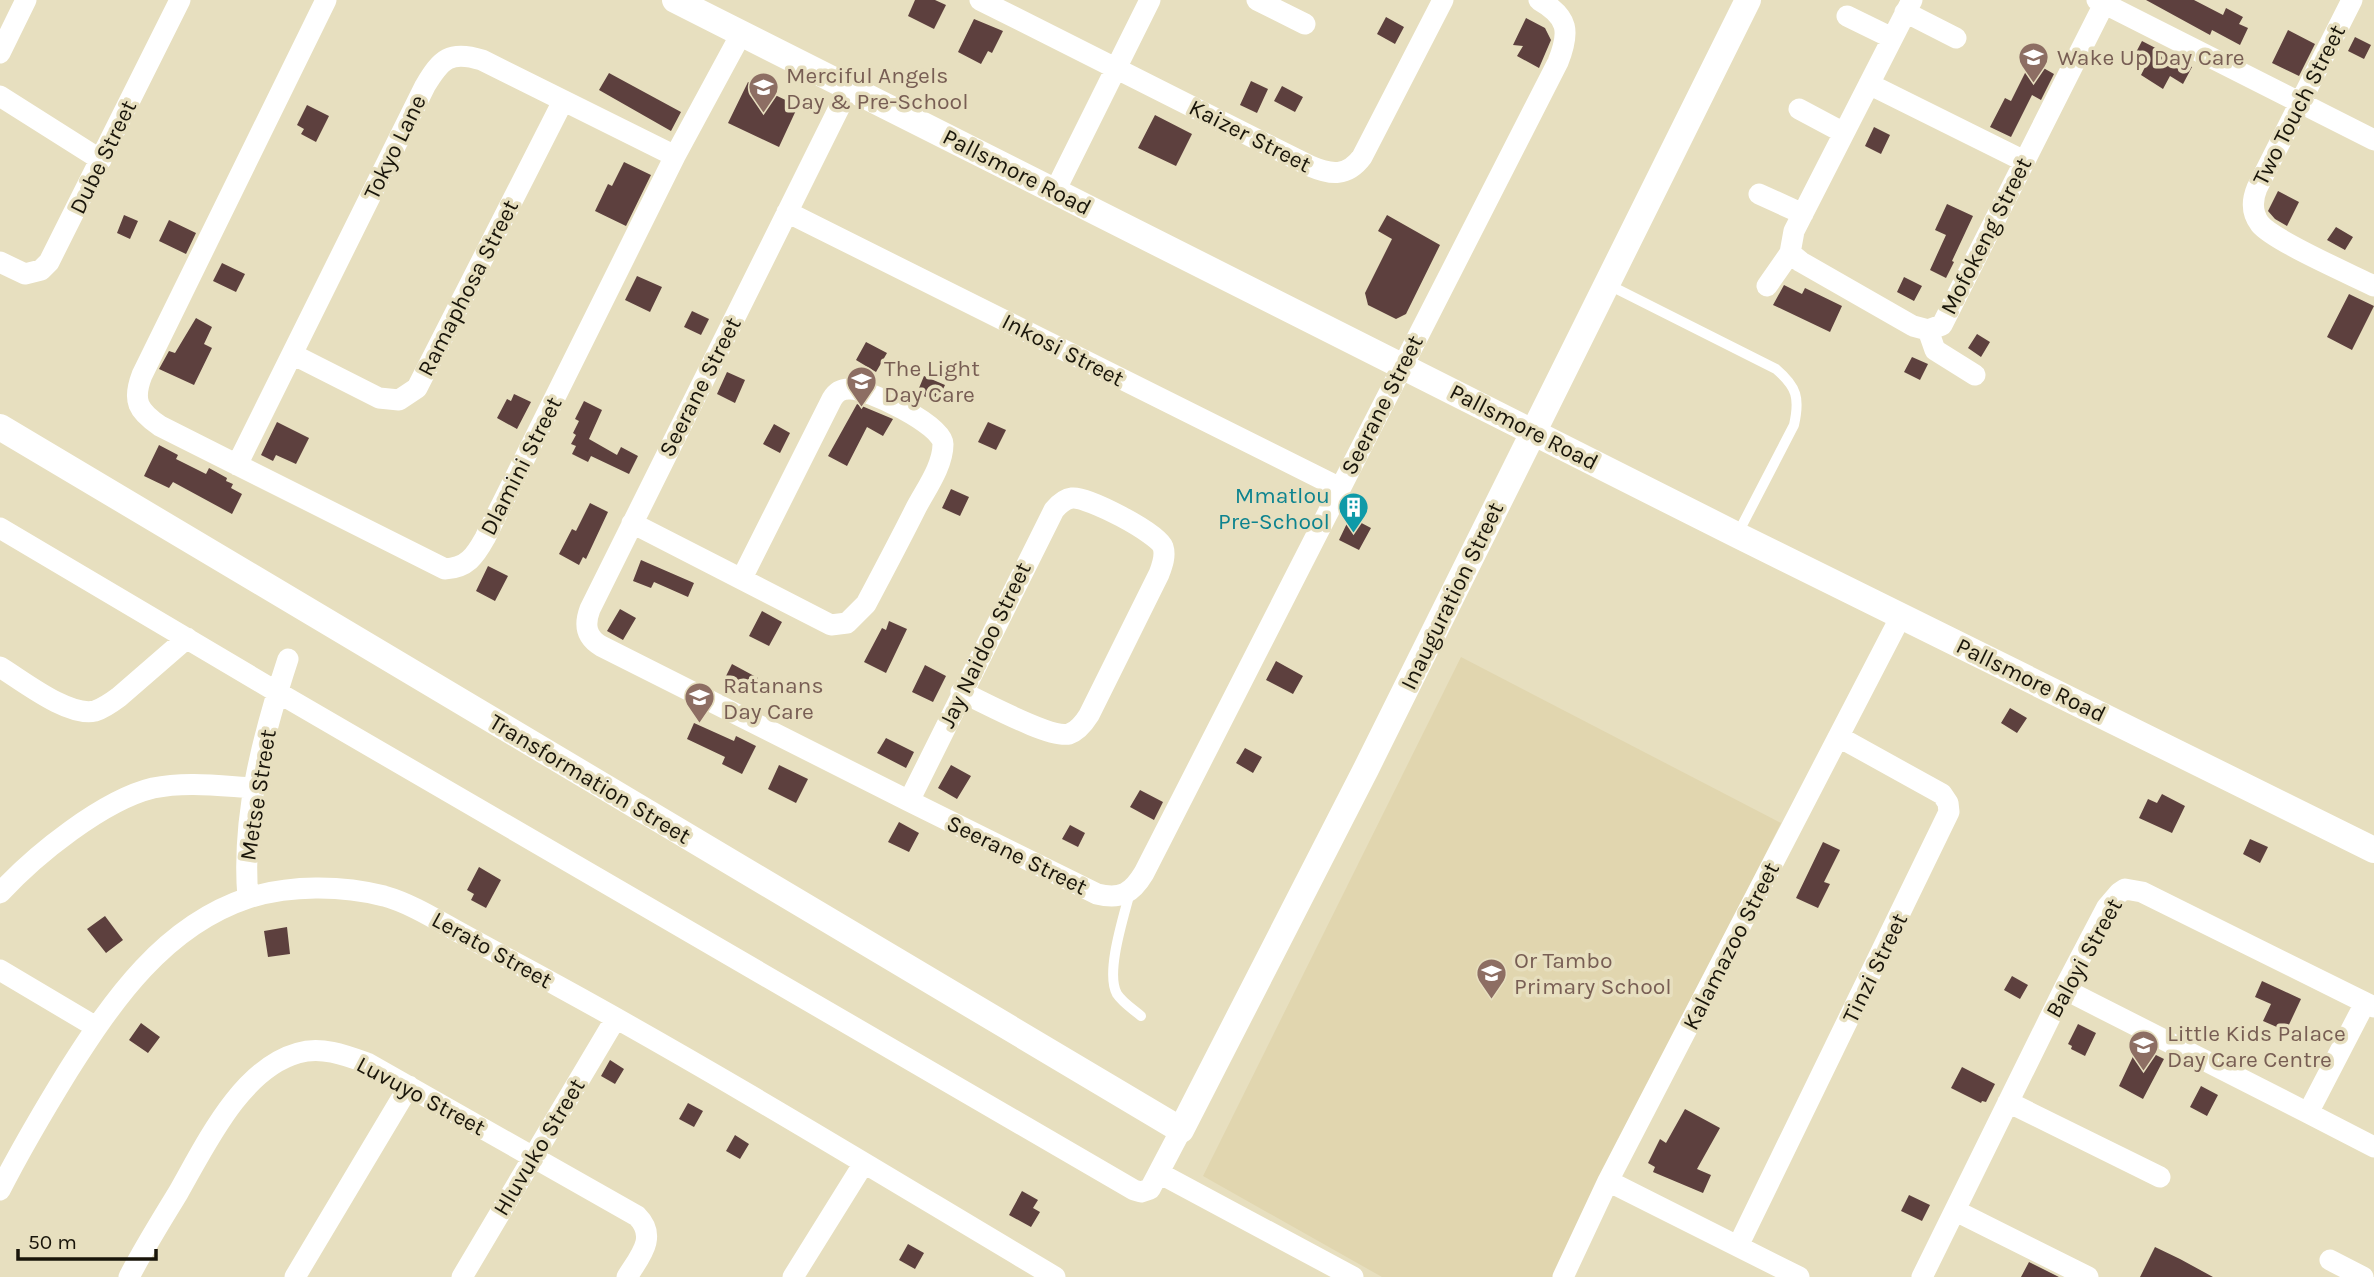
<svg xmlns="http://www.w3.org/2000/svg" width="2374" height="1277" font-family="Karla,sans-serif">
<rect width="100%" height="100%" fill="#e7dfbf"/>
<path fill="#e1d6af" d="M1461,657L1781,823L1553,1277H1382L1203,1176Z"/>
<path fill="#5d403e" d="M915,0H935L946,5L934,29L908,16Z
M2146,0H2194L2223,15L2226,8L2243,17L2239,24L2248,28L2240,45L2212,30L2210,35Z
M1386,17L1404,27L1395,44L1377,34Z
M1526,18L1545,28L1551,40L1539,68L1517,56L1523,46L1513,45Z
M974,19L1003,31L992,53L988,51L981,64L958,52Z
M2288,30L2315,44L2299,76L2272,63Z
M2355,37L2371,45L2364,59L2348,51Z
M2142,41L2192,67L2183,84L2170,76L2163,89L2141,75L2146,65L2133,58Z
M2031,61L2054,74L2041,100L2032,95L2011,137L1990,127L2005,98L2011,101Z
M609,73L681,112L671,131L599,90Z
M1251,81L1268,89L1257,113L1240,105Z
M748,82L798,106L779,147L728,123Z
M1282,86L1303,97L1295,112L1274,101Z
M307,105L329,116L316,142L301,134L304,129L297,125Z
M1155,115L1192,134L1176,166L1138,148Z
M1874,127L1890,135L1881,154L1865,146Z
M624,162L651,175L626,226L595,211L608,184L612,186Z
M2278,191L2299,202L2287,226L2275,219L2268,211Z
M1947,204L1973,216L1952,261L1954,262L1946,278L1930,270L1946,235L1935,230Z
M124,215L138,221L130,239L117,233Z
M1387,215L1440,245L1406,314L1396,319L1368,305L1365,293L1392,239L1378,231Z
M169,220L196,233L186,254L159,241Z
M2336,227L2353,237L2345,250L2327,240Z
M222,263L245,274L236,292L213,281Z
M637,276L662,287L650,312L625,300Z
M1904,277L1922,286L1914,301L1897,292Z
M1784,285L1802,294L1805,288L1842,306L1830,332L1773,305Z
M2349,294L2374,306L2352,350L2327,337Z
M692,311L709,319L701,335L684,327Z
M196,318L212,327L204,344L212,348L194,385L159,369L169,351L175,353Z
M1977,334L1990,342L1981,357L1968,348Z
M866,342L887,353L876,372L856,360Z
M1912,357L1928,364L1920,380L1904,372Z
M727,372L745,380L735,403L717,394Z
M924,376L945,385L937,402L917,393Z
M514,394L531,402L517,429L497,418L507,399L511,401Z
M584,401L602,410L589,439L617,455L621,447L638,456L629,474L591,456L588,462L572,454L576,446L571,444L576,435L573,433L579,421L575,419Z
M857,404L893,419L883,436L867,427L847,466L828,456Z
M277,422L309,438L296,464L276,455L273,461L261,455Z
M988,422L1006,430L996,450L978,442Z
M774,424L790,433L780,453L763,444Z
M159,445L178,455L176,459L206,474L209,468L227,478L226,481L233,484L231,488L242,494L232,514L173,482L169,488L144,476Z
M951,489L969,497L960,516L942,508Z
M590,503L608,512L586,559L583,557L579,565L559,554L572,529L576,531Z
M1350,517L1371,528L1359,550L1339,540Z
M641,560L694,583L688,597L654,582L651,588L633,581Z
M488,566L508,576L495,601L476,591Z
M620,609L636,618L623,640L607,631Z
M762,611L782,622L769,646L749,636Z
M889,621L907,629L886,673L864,662L882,628L886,630Z
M1276,661L1303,676L1293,694L1266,680Z
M732,664L758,678L750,693L724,680Z
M925,665L946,676L933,702L912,692Z
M2010,708L2027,718L2017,733L2001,723Z
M694,723L734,741L736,736L756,746L742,774L722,764L725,757L687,739Z
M886,738L914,752L906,768L877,753Z
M1245,748L1262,757L1253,773L1236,763Z
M779,765L808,779L796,803L768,789Z
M951,765L971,776L957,799L938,788Z
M1140,790L1163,802L1154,820L1130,807Z
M2162,794L2185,806L2172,833L2139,818L2148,799L2157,803Z
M899,822L919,833L909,852L888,842Z
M1070,825L1085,833L1078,847L1062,839Z
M2250,839L2268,847L2260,863L2243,854Z
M1823,842L1840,850L1824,882L1830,884L1818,908L1796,898Z
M479,867L501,880L486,908L471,900L474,894L467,890Z
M105,916L123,940L106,953L87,929Z
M287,927L290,954L268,957L264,931Z
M2012,976L2028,985L2020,999L2004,990Z
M2262,981L2301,999L2286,1031L2263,1021L2271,1004L2255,997Z
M141,1023L160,1037L148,1053L129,1040Z
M2078,1024L2096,1033L2085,1056L2071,1049L2072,1046L2068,1044Z
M2138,1046L2164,1059L2143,1099L2119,1086Z
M610,1060L624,1069L615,1084L601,1076Z
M1962,1067L1995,1084L1986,1102L1982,1101L1981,1103L1951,1088Z
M2201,1086L2218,1095L2207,1116L2190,1107Z
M688,1103L703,1111L694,1127L679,1119Z
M1685,1109L1720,1128L1697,1169L1711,1175L1703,1193L1653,1172L1655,1167L1648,1163L1660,1139L1666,1143Z
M735,1135L749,1144L740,1159L726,1151Z
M1022,1191L1038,1200L1033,1208L1040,1212L1031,1227L1009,1215Z
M1909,1195L1930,1205L1922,1221L1901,1211Z
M908,1244L924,1253L915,1269L899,1260Z
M2155,1247L2180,1259L2213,1277H2140Z
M2029,1262L2059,1277H2021Z"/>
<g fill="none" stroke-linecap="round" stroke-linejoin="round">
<path stroke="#fff" stroke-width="10" d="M1609,285L1776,369C1797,387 1800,398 1794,425L1737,535
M1130,892C1124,916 1105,973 1117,994C1123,1003 1133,1009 1141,1016"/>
<path stroke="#fff" stroke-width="21" d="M326,0L142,375C132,401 138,411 160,426L445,569C467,568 475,556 485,538L675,156L741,34
M980,0L1310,166C1331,175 1347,177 1362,157L1443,0
M1257,0L1305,24
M2097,0L2374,140
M2352,0L2257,188C2252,200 2251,212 2260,224C2274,241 2350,274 2374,286
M1905,12L1956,38
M1847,16L1892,38
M0,53L26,0
M1869,84L2024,161
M849,88L590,609C584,625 586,637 601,646L909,801L1097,894C1121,900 1132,893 1144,873L1558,62C1570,32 1569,17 1539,0
M0,96L101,160
M1799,109L1844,133
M1055,191L1150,0
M1759,194L1803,214
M787,212L1340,488
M1790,253L1801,262L1913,326L1928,330L1942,325L2104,4
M1790,253L1794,231L1912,0
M0,262L25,274L41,270L49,262L180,0
M1767,286L1790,253
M1928,330L1935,350L1975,375
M292,354L379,398L399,400L417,388L563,101
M237,465L425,86C441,59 450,50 482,60L675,156
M632,523L831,625L847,623L866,604C883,572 900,540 916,508C926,489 943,466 943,444C943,425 867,388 849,389C841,389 836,392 832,399L742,578
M0,528L277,692L1134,1190L1141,1192L1150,1189L1181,1130
M0,667C23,681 68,717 95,711C104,708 111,703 119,697L187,638
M909,801L1054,510C1059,504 1064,499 1072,498C1087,496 1158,533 1163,547C1166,556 1162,566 1159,574L1089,715C1084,723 1078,731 1069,734C1050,739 982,701 961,692
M0,893C35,855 103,800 153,788C186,781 221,786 254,788
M248,898C241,818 263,735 288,659
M0,970L96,1027
M2064,989L2308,1113L2365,1003
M2008,1102L2160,1177
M2308,1113L2374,1147
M1159,1173L1353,1277
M1608,1181L1799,1277
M0,1190C21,1149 44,1110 68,1071C113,1000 164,926 248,898C290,885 341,885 384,896C409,903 432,917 455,930C489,949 524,967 558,986C726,1078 890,1179 1055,1277
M1956,1211L2088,1277
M1738,1246L1949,812L1948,803L1942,794L1839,737
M2330,1260L2363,1277
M129,1277C144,1248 161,1221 178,1193C206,1144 241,1069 298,1053C321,1046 345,1055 367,1063L637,1216C658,1237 640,1256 627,1277
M295,1277L409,1086
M462,1277L616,1018
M793,1277L864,1163
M1563,1277L1608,1181L1901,616
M1922,1277L2064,989L2107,907L2119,893L2125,889L2142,892L2374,1007"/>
<path stroke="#fff" stroke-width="26" d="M675,0L1737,535L2374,850
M0,427L1181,1130L1366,769L1748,0"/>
</g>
<defs>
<symbol id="school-pin" viewBox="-11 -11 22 30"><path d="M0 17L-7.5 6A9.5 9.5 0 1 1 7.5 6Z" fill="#8d6e63" stroke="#e7dfbf"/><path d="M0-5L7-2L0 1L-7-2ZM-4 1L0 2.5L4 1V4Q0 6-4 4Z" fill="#fff"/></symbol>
<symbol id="building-pin" viewBox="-11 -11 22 30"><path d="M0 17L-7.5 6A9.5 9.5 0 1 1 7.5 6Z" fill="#0f9aa8" stroke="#e7dfbf"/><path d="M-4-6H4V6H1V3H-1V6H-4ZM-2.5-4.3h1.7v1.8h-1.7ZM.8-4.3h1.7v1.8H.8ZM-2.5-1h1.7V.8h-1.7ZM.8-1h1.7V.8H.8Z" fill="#fff"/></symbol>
</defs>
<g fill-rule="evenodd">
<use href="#school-pin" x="2016" y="40" width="35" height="47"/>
<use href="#school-pin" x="746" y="70" width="35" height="47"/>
<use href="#school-pin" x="844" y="364" width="35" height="47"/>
<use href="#building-pin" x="1336" y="490" width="35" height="47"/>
<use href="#school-pin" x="682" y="680" width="35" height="47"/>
<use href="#school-pin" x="1474" y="956" width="35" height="47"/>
<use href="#school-pin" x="2126" y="1028" width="35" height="47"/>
</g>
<g text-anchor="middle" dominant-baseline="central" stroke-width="7" stroke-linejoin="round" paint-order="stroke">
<g font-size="23" fill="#785e54" stroke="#e7dfbf" text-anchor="start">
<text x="2057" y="57">Wake Up Day Care</text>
<text x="786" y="75">Merciful Angels<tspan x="786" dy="26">Day &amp; Pre-School</tspan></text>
<text x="884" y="368">The Light<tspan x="884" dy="26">Day Care</tspan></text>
<text x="723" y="685">Ratanans<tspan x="723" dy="26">Day Care</tspan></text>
<text x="1514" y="960">Or Tambo<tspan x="1514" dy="26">Primary School</tspan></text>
<text x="2167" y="1033">Little Kids Palace<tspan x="2167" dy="26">Day Care Centre</tspan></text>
</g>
<g font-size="23" fill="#19150a" stroke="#e7dfbf">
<text transform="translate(2299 105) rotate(-63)">Two Touch Street</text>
<text transform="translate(1250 136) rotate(27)">Kaizer Street</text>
<text transform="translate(395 147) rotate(-64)">Tokyo Lane</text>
<text transform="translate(103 157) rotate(-64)">Dube Street</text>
<text transform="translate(1017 172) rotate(27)">Pallsmore Road</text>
<text transform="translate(1986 236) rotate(-63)">Mofokeng Street</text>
<text transform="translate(468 288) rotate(-63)">Ramaphosa Street</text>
<text transform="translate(1063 350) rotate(27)">Inkosi Street</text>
<text transform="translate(700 387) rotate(-63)">Seerane Street</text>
<text transform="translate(1382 405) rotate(-63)">Seerane Street</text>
<text transform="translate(1524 427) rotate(27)">Pallsmore Road</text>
<text transform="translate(521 466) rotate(-63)">Dlamini Street</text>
<text transform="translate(1452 596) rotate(-64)">Inauguration Street</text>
<text transform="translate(985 645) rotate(-64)">Jay Naidoo Street</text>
<text transform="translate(2031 680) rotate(26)">Pallsmore Road</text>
<text transform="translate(590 779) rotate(31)">Transformation Street</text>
<text transform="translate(258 795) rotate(-81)">Metse Street</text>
<text transform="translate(1017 855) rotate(26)">Seerane Street</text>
<text transform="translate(1731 946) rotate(-63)">Kalamazoo Street</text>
<text transform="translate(492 950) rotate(29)">Lerato Street</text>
<text transform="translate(2084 958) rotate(-61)">Baloyi Street</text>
<text transform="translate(1875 968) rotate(-64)">Tinzi Street</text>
<text transform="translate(421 1096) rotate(28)">Luvuyo Street</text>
<text transform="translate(539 1147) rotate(-59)">Hluvuko Street</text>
</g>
<g font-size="23" fill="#0d838f" stroke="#e7dfbf" text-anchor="end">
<text x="1330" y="495">Mmatlou<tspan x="1330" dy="26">Pre-School</tspan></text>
</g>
</g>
<path d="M18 1249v10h138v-10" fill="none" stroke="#19150a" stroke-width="3.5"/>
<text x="28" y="1249" font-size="21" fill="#19150a" stroke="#e7dfbf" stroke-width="5" paint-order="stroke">50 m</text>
</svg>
